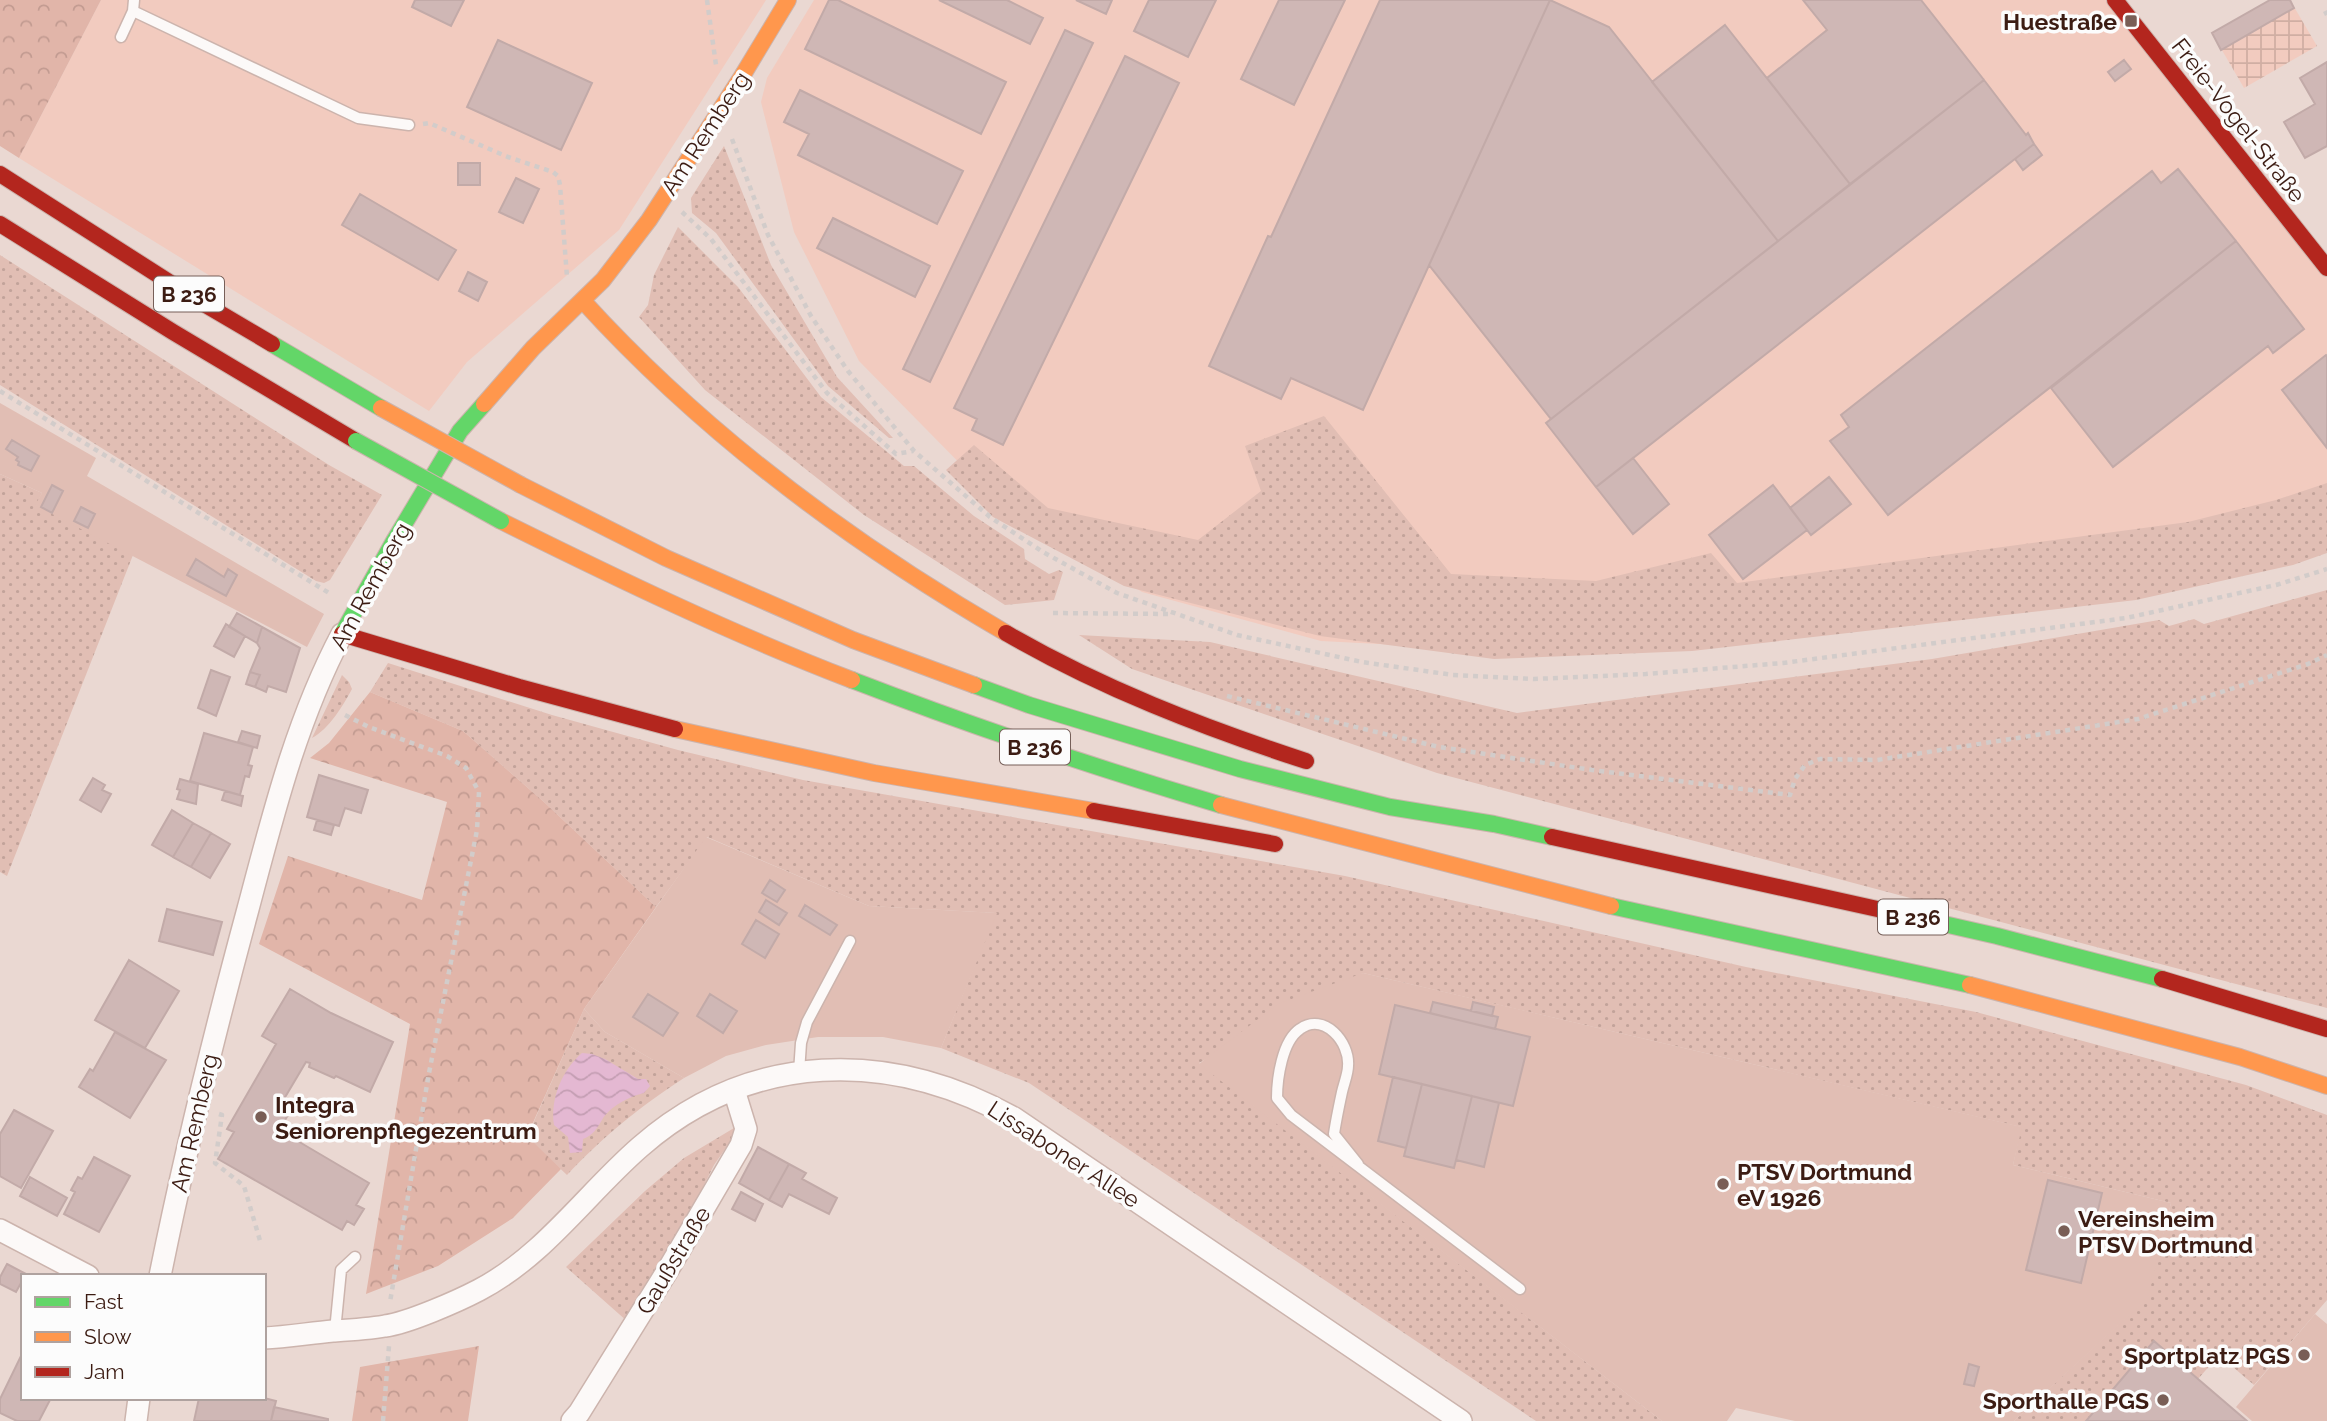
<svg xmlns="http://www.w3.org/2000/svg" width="2327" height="1421" font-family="Raleway,sans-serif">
<defs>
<pattern id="industrial-grid" width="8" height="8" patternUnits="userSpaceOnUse" patternTransform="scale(1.75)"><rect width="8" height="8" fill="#f2cbbf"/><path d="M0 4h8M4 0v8" fill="none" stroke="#d0aea3"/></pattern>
<pattern id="grass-dots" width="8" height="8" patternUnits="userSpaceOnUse" patternTransform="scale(1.75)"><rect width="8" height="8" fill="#e1beb4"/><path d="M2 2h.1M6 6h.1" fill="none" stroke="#c2a39a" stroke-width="1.8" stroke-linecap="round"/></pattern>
<pattern id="forest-crowns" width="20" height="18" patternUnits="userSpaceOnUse" patternTransform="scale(1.75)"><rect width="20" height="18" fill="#e1b5a9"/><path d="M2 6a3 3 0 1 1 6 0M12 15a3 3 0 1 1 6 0" fill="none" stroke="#c29b91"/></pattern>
<pattern id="water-waves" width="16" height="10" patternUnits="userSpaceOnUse" patternTransform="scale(1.75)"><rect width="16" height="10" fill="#e4b8d2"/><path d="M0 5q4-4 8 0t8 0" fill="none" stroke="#c49eb3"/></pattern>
</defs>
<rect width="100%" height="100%" fill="#ead8d2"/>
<path fill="#f2cbbf" d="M101,0H766L619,230L467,362L429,411L19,158Z
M814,0H2115L2327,270V531L1457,648L1321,641L1142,592L989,493L859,361L794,232L761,102L767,78Z"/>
<path fill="url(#industrial-grid)" d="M2270,0H2290L2317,46L2244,88L2212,33Z"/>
<path fill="url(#grass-dots)" d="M724,146L771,265L837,377L893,438H889L828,386L716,233L692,213L691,198Z
M678,227L738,287L821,397L904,466H914L974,516L1024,549L1025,559L1049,574L1059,570L1063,572L1054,600L1005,605L864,515L705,390L639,317L648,305L654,275Z
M0,255L329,465L382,495L330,580L324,583L316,581L0,385Z
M1324,416L1451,574L1596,581L1711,553L1737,583L2188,522L2276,500L2327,483V553L2293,565L2136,600L1692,651L1494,659L1320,636L1124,586L993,517L946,470L974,445L1048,508L1198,540L1261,491L1245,446Z
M0,474L42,493L36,505L133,555L7,876L0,872Z
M2327,590V1008L1437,773L1132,669L1079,635L1210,642L1517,713L1932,659L2159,620L2169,626L2194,619L2204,624Z
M388,663L552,715L678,750L803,780L1345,876L1746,967L1976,1012L2246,1085L2327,1115V1300L2254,1385L2219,1355L2198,1379L2154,1342L2086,1421H2014L2147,1298L2171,1203L2013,1165L2021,1127L1363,973L1199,1063L1662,1421H1536L1029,1083L941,1048L996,913L869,906L707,837L656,907L544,802L463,731L370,692Z
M342,675L349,682L352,689C343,706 329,729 312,738Z
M584,1009L605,1032L684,1078C639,1107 604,1136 567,1175L527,1137Z
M734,1128V1136L714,1165L678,1237L628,1322L566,1267L645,1191L684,1158Z"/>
<path fill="url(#forest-crowns)" d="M0,0H101L19,158L0,146Z
M370,692L463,731L544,802L656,907L584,1009L527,1136L561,1169L513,1218L438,1266L366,1294L410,1024L259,944L288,856L422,900L447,802L310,758L329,743Z
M479,1346L468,1421H352L360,1367Z"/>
<path fill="#e1beb4" d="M0,403L96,458L87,476L324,614L307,647L35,505L42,493L0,474Z
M706,837L869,906L997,913L941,1048L883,1037H818L766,1045L726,1056L684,1078L605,1032L584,1009Z
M1363,973L2022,1127L2013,1165L2171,1203L2148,1298L2014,1421H1795L1736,1408L1727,1421H1662L1199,1064L1278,1004Z
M2315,1314L2327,1324V1421H2252L2236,1407Z"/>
<path fill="url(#water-waves)" d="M582,1053L592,1054L605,1059L638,1079H646L650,1086L644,1093C630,1096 609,1107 602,1120C596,1130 593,1135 583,1139L582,1152L570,1153L568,1137L554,1125C550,1099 562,1070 582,1053Z"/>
<path fill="#cfb7b5" stroke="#c2aaa8" stroke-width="2" d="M415,0H464L451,26L412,7Z
M829,0H838L1006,82L981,134L805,49Z
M939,0H1007L1043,18L1030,44Z
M1076,0H1112L1106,14Z
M1149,0H1216L1188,57L1134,31Z
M1279,0H1345L1294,105L1241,79Z
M1380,0H1550L1363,410L1291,378L1281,399L1209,366L1268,236L1271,237Z
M1550,0L1609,27L1778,241L1551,419L1429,265Z
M1803,0H1921L1984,80L1850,184L1767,78L1827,30Z
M2270,0H2290L2294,8L2221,50L2212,33Z
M1725,25L1850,184L1778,241L1652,82Z
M1065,30L1093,43L930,382L903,369Z
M498,40L592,83L561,150L467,107Z
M1125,56L1179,83L1003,445L972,430L977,419L954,408Z
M2124,60L2131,69L2115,81L2108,72Z
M2327,62V146L2305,158L2284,122L2315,104L2300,78Z
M1984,80L2026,135L2028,133L2034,144L1596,487L1546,423Z
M800,90L963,171L937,224L798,155L809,134L784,122Z
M2034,144L2042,155L2023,170L2015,159Z
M458,163H480V185H458Z
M2178,169L2236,241L1888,515L1830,441L1849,427L1841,415L2152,171L2161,183Z
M516,178L539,189L523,223L499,212Z
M360,194L456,250L438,280L342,225Z
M833,218L930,266L915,297L817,248Z
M2236,241L2304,329L2273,353L2268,346L2113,467L2051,388Z
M468,272L487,282L478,301L459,291Z
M2326,355L2327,356V448L2282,390Z
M12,440L39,456L31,471L18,465L19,462L16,460L18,457L6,449Z
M1633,458L1669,504L1633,534L1596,487Z
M1829,477L1851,504L1811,535L1790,508Z
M52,485L63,491L52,513L41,507Z
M1773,485L1807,530L1743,579L1709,535Z
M81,507L95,514L88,528L74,521Z
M196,559L224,577L228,569L237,575L226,596L187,575Z
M237,613L262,627L257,643L229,627Z
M226,624L245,636L234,657L214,646Z
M262,627L300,648L286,692L268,686L266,692L255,687L260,675L250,672L260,648L257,643Z
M211,670L230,677L216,716L198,708Z
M250,672L260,675L255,687L246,684Z
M242,731L260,736L257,748L238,742Z
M204,733L253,747L248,765L252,766L249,777L245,776L240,795L190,781Z
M319,775L368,790L361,813L345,808L339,826L307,817Z
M93,778L105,785L102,790L111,794L101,812L80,800Z
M180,779L198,784L196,804L177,799L180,790L177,789Z
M225,791L243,796L241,806L222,800Z
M172,810L193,823L173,857L152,845Z
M317,820L334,825L331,835L314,830Z
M193,823L211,833L191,867L173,857Z
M211,833L230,844L210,878L191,867Z
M770,880L785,890L777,902L762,893Z
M766,900L787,913L779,925L759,912Z
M805,905L837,925L830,935L799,916Z
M167,909L222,922L213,955L159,941Z
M756,920L779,934L765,958L742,944Z
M129,960L179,991L145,1048L95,1020Z
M290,989L331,1013L393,1042L370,1092L336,1076L334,1078L309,1067L310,1063L306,1062L284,1099L294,1105L279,1130L369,1183L356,1205L364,1209L354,1225L347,1221L342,1230L218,1159L234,1132L227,1129L276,1044L262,1036Z
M648,994L678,1013L663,1036L633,1017Z
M710,994L737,1011L723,1033L697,1016Z
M1433,1002L1498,1017L1495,1029L1430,1013Z
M1473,1002L1494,1007L1492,1016L1471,1011Z
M1395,1005L1530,1037L1513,1106L1379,1074Z
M115,1032L166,1060L130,1118L79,1087L90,1069L93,1071Z
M1393,1077L1422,1084L1406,1148L1378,1141Z
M1422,1084L1472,1096L1454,1168L1404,1156Z
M1472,1096L1499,1103L1484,1167L1456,1160Z
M14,1110L53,1131L21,1188L0,1176V1134Z
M758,1147L789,1164L769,1200L739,1183Z
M94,1157L130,1176L99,1232L64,1214L75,1192L71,1190L78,1177L82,1179Z
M789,1164L806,1173L802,1179L837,1198L829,1214L789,1194L782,1207L769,1200Z
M30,1177L67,1198L57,1216L20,1196Z
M2048,1180L2102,1193L2081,1283L2026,1270Z
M741,1192L763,1204L755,1221L732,1209Z
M7,1264L26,1274L16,1292L0,1284V1277Z
M2154,1341L2198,1379L2247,1421H2086Z
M22,1354L23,1398H51L39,1421H17L0,1413V1399Z
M1969,1364L1979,1367L1974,1386L1964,1384Z
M199,1398H264L276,1401L271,1421H194Z
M274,1407L328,1419V1421H271Z"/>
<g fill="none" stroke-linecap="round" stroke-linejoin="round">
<defs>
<path id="lane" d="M133,11L358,118L409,125
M121,37L133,11L134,0
M799,1072L801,1043L807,1022L850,941
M1358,1164L1334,1134C1336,1120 1339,1106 1342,1092C1344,1083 1348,1074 1348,1066C1350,1042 1324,1012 1300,1029C1282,1041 1277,1079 1277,1098L1291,1115L1520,1289
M335,1331L341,1270L355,1257"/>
<path id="street" d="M0,1230L88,1276
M160,1276C185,1152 215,1031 248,909C273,815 296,721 342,634
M264,1338C287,1337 310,1333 333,1331C350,1330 368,1329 385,1326C408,1323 458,1301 479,1290C544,1256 586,1194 640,1147C751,1050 890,1049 1014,1118L1461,1421
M136,1421L139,1398
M572,1421L579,1413L666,1273L741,1145L746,1129L734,1090"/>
<path id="fast" d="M272,344L381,408
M342,634L394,541L460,431L484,404
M852,680C974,727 1096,768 1221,805
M974,685L1029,705L1240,769L1390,807L1494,824L1552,837
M1611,906L1970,985
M1891,912L1997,936L2162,979"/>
<path id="slow" d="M744,73L788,0
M583,301C704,434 851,543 1006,633
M484,404L533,348L603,280L649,220L699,143
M521,485L666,558L853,640L974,685
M501,521C616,578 732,634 852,680
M675,729L874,773L1094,811
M1221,805L1611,906
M1970,985L2240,1057L2327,1086"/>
<path id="jam" d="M2115,0L2327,268
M0,174L194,298L272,344
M0,224L173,332L356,441
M1006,633C1101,688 1202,727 1306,761
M342,634L519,687L675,729
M1094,811L1275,844
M1552,837L1891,912
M2162,979L2327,1029"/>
</defs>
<use href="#lane" stroke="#ccb4ad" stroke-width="13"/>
<use href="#street" stroke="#ccb4ad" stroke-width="24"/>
<use href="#fast" stroke="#ccb4ad" stroke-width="18"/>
<use href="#slow" stroke="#ccb4ad" stroke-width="18"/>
<use href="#jam" stroke="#ccb4ad" stroke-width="18"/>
<path stroke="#d2ccca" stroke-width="4.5" stroke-dasharray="5 5" stroke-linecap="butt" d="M707,0L716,65
M2325,11L2327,15
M423,124L429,123L508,157L553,172L558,176L560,185L567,277
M732,139L768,235L811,316L848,371L914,451L990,517L1043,552L1117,593L1237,635L1362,662L1453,675L1534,679L1646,674L1783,663L2126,618L2276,585L2327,569
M682,212L711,239L827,393L896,454L913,451
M0,391L329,593
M1053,613L1171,614
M1227,696L1439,747L1592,770L1790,795L1795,779L1805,765L1820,759L1877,760L2138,719L2308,664L2327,655
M345,715L369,727L447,756L466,768L479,792L477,830L429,1073L390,1302
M219,1114L222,1115L215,1163L244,1186L261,1244
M383,1421L389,1346"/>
<use href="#lane" stroke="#fcf9f8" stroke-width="10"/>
<use href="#street" stroke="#fcf9f8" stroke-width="21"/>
<use href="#fast" stroke="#63d668" stroke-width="16"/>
<use href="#slow" stroke="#ff974d" stroke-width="16"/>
<use href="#jam" stroke="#b3261e" stroke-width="16"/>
<defs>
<path id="fast-bridge" d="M356,441L501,521"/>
<path id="slow-bridge" d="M699,143L744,73
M381,408L521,485"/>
</defs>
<use href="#fast-bridge" stroke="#ccb4ad" stroke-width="18" stroke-linecap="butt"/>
<use href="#slow-bridge" stroke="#ccb4ad" stroke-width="18" stroke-linecap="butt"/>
<use href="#fast-bridge" stroke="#63d668" stroke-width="16"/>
<use href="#slow-bridge" stroke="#ff974d" stroke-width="16"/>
</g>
<g fill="#795e56" stroke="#fcfcfc" stroke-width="2.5">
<rect x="2124" y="14" width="14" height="14" rx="3.5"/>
<circle cx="261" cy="1117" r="7"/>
<circle cx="1723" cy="1184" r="7"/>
<circle cx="2064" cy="1231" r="7"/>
<circle cx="2304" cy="1355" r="7"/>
<circle cx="2163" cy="1400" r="7"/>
</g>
<g text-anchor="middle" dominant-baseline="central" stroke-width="7" stroke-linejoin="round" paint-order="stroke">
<g fill="#fcfcfc" stroke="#765f59" stroke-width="2">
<rect x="154" y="276.5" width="70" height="35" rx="5"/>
<rect x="1000" y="729.5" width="70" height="35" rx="5"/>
<rect x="1878" y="899.5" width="70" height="35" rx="5"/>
</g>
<g font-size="21" font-weight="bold" fill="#3c1c13">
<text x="189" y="294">B 236</text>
<text x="1035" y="747">B 236</text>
<text x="1913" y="917">B 236</text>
</g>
<g font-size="23" font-weight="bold" fill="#3c1c13" stroke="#fcfcfc" text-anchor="end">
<text x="2117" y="21">Huestraße</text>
<text x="275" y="1104" text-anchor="start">Integra<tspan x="275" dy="26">Seniorenpflegezentrum</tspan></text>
<text x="1737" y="1171" text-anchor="start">PTSV Dortmund<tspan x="1737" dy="26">eV 1926</tspan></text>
<text x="2078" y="1218" text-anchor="start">Vereinsheim<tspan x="2078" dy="26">PTSV Dortmund</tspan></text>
<text x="2290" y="1355">Sportplatz PGS</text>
<text x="2149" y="1400">Sporthalle PGS</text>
</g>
<g font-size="23" fill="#3c1c13" stroke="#fcfcfc">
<text transform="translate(2239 120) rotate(52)">Freie-Vogel-Straße</text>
<text transform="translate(705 133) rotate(-57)">Am Remberg</text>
<text transform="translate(370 586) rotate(-61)">Am Remberg</text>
<text transform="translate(194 1123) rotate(-77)">Am Remberg</text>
<text transform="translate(1064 1154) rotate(33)">Lissaboner Allee</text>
<text transform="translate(673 1260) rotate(-59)">Gaußstraße</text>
</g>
</g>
<rect x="21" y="1274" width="245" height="126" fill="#fcfcfc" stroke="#afa29f" stroke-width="2"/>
<rect x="35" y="1297" width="35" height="10" fill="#63d668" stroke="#afa29f" stroke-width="2"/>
<text x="84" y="1309" font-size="21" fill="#3c1c13">Fast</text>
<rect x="35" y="1332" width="35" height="10" fill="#ff974d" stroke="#afa29f" stroke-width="2"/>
<text x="84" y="1344" font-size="21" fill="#3c1c13">Slow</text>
<rect x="35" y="1367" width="35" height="10" fill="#b3261e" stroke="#afa29f" stroke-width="2"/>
<text x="84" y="1379" font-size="21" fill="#3c1c13">Jam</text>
</svg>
